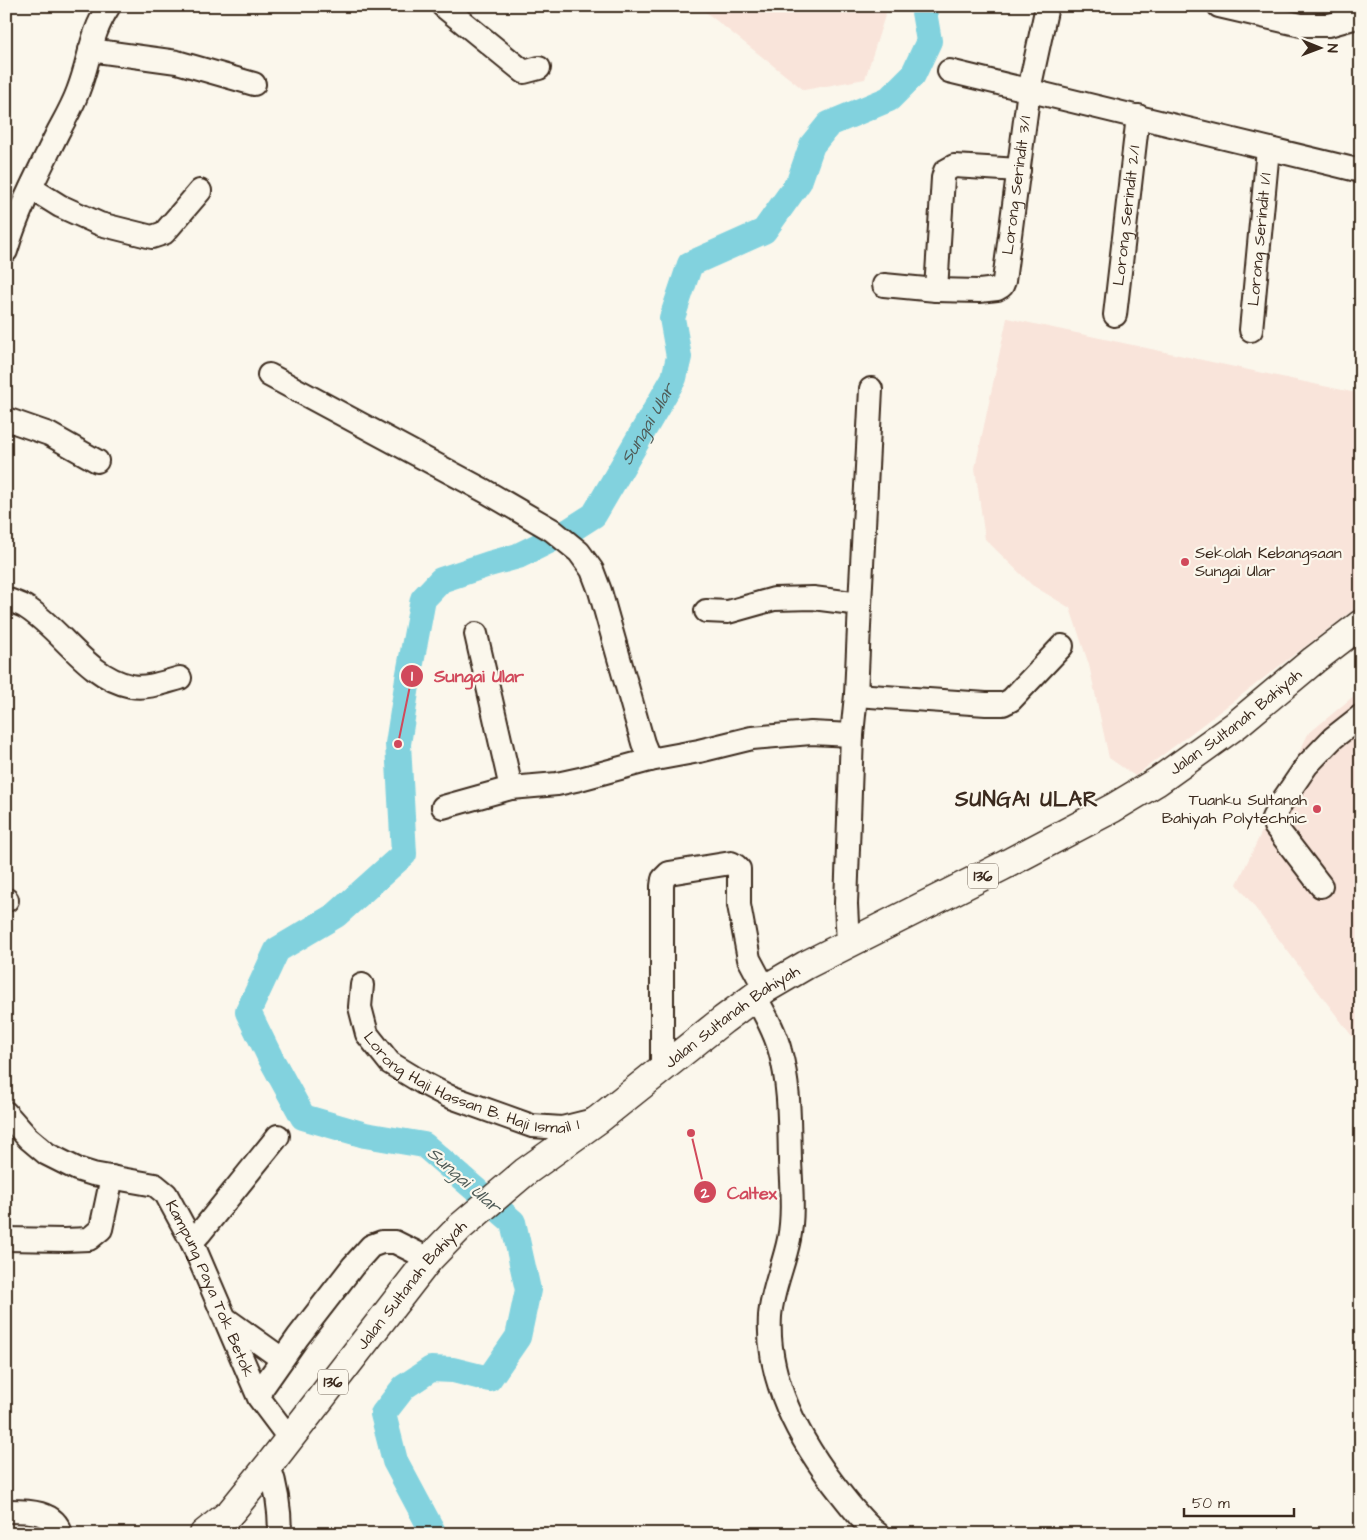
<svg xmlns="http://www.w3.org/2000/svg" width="1367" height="1540" font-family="'Architects Daughter',sans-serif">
<rect width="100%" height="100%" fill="#fbf7ec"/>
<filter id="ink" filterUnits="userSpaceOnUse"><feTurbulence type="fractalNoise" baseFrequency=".02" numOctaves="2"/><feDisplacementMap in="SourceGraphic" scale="10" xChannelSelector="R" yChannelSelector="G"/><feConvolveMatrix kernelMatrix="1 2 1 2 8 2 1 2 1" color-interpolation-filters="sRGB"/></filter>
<g filter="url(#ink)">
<path fill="#f9e4da" d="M698,6H888L865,79L804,90Z
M1007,318L1361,394V604L1135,776L1109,758L1089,665L1070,608L1032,585L985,539L975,468Z
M1361,690V1048L1237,884L1308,734Z"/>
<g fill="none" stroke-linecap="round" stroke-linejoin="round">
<path stroke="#82d2de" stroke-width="26" id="s1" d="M434,1534L395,1461L383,1414L404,1387L431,1369L453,1370L489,1379L518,1337L528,1290L513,1222L424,1145L365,1135L303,1117L270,1057L248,1012L277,950L336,915L404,854L398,744L408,679L423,599L441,580L489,564L518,556L569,531L594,515L674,378L679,357L672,318L690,264L764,231L799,182L812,145L829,124L889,99L913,75L929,41L923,6"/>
<defs>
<g id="minor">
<path d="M443,6L524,72L539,68"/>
<path d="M1219,6L1301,25H1329L1361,16"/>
<path d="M90,50L177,62L254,84"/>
<path d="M949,71L1361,171"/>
<path d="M31,188L60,206L100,224L152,237L164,233L200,191"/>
<path d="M6,251C18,210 39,171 58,132C65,119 73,105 78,91C90,61 90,34 109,6"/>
<path id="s2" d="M884,285L936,290L979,291L997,289L1002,286L1004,281L1029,90L1047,6"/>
<path d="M936,290L943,178L945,171L954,166L1019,170"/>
<path id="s3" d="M1115,315L1138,116"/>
<path id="s4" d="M1251,330L1268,149"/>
<path d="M269,375L485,491L552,530L579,552L592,570L600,591L643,743L650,760"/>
<path d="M6,419L49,434L97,461"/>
<path d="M6,599C13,602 21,604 27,608C63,631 87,677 131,686C147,689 165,682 180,678"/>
<path d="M706,611L728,612L774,599L813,598L860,604"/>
<path d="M476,634L511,788"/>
<path d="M856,695L986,704H1003L1011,700L1062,646"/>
<path d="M443,807L511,788L557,784L580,779L650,760L699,751L752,738L811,733L852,735"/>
<path d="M1321,886L1275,826L1273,818L1281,803L1307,765L1333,738L1361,716"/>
<path d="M6,900H7"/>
<path d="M848,944L846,904L852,735L856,695L860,604L871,389"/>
<path id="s5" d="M362,985L360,1007L367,1034L390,1063L423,1083L448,1096L532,1126L562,1128L594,1120"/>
<path d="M755,996C764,1013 775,1031 780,1051C790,1086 789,1123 790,1160C791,1186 794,1213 789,1239C784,1265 772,1290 770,1316C766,1382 802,1445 842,1495C853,1509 864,1523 878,1534"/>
<path d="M662,1070V886L663,879L669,873L731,863L736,866L739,869V905L749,959L765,989"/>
<path id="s6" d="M6,1113L28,1138L47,1154L77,1169L93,1174L155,1185L166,1194L192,1242L259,1398L289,1438"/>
<path d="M6,1239L64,1240L89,1239L101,1229L112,1177"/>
<path d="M192,1242L200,1233L278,1136"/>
<path d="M226,1319L282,1359"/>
<path d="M258,1394L298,1337L353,1266L371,1246L382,1242H395L429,1259"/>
<path d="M269,1465C277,1488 280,1509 280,1534"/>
<path d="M6,1511C26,1511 55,1510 61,1534"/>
</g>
<g id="major">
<path id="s7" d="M204,1534L230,1513L269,1465L429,1259L460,1227L525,1172L599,1119L723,1020L765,989L806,965L1001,867L1113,808L1158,781L1236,725L1314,660L1361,624"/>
</g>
</defs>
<use href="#minor" stroke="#3b2a1e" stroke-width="26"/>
<use href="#major" stroke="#3b2a1e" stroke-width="31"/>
<use href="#minor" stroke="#fbf7ec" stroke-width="22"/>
<use href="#major" stroke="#fbf7ec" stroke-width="28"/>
</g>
</g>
<g fill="#d1495b" stroke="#fbf7ec" stroke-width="2">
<circle cx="1185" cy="562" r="5"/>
<circle cx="1317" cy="809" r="5"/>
</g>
<g text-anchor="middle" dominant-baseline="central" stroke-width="4.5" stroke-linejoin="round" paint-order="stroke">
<g fill="#fbf7ec" stroke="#75685c" stroke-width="1">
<rect x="968" y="863.5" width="30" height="25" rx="4"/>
<rect x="318" y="1369.5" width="30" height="25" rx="4"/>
</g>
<g font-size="15" font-weight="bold" fill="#3b2a1e">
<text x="983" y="876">136</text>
<text x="333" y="1382">136</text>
</g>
<g font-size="16" fill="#3b2a1e" stroke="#fbf7ec">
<text stroke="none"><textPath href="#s2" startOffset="221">Lorong Serindit 3/1</textPath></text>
<text stroke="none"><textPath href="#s3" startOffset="100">Lorong Serindit 2/1</textPath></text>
<text stroke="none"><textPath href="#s4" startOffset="91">Lorong Serindit 1/1</textPath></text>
<text stroke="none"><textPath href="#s7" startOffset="1330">Jalan Sultanah Bahiyah</textPath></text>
<text stroke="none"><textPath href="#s7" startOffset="745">Jalan Sultanah Bahiyah</textPath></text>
<text stroke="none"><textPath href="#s5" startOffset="170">Lorong Haji Hassan B. Haji Ismail 1</textPath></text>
<text stroke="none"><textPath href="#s7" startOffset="325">Jalan Sultanah Bahiyah</textPath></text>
<text stroke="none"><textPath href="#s6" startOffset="290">Kampung Paya Tok Betok</textPath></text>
</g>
<g font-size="16" fill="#3b2a1e" stroke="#fbf7ec" text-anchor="start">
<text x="1195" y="553">Sekolah Kebangsaan<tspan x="1195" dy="18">Sungai Ular</tspan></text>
<text x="1307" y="800" text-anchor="end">Tuanku Sultanah<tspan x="1307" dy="18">Bahiyah Polytechnic</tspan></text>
</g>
<g font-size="18" font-style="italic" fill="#505c58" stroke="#fbf7ec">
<text stroke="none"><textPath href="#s1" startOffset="1571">Sungai Ular</textPath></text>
<text transform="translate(464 1180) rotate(41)">Sungai Ular</text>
</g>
<g font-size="21" font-weight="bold" letter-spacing="1" fill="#3b2a1e" stroke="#fbf7ec">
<text x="1027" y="799">SUNGAI ULAR</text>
</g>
</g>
<path fill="none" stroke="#d1495b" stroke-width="2" d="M398 744L412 676M691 1133L705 1192"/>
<g fill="#d1495b" stroke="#fbf7ec" stroke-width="2">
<circle cx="398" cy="744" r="5"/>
<circle cx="691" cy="1133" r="5"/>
<circle cx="412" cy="676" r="12"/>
<circle cx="705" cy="1192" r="12"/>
</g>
<g font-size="15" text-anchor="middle" font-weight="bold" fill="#fff">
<text x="412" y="681">1</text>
<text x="705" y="1198">2</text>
</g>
<g font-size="18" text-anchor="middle" font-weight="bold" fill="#d1495b" stroke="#fbf7ec" stroke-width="4.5" stroke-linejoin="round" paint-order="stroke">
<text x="479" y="682">Sungai Ular</text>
<text x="752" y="1199">Caltex</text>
</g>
<rect width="1367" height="1540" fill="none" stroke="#fbf7ec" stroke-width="25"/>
<rect x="12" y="12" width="1342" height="1515" fill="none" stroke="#3b2a1e" stroke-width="2" filter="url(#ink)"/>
<g transform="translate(1320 48) rotate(91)" stroke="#fbf7ec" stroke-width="4" paint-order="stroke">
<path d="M0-4L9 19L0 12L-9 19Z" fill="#3b2a1e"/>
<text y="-8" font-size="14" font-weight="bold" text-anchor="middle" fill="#3b2a1e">N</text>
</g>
<path d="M1184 1508v8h110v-8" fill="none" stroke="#3b2a1e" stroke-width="2.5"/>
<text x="1192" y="1508" font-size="15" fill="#3b2a1e" stroke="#fbf7ec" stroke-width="4" paint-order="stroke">50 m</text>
</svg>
